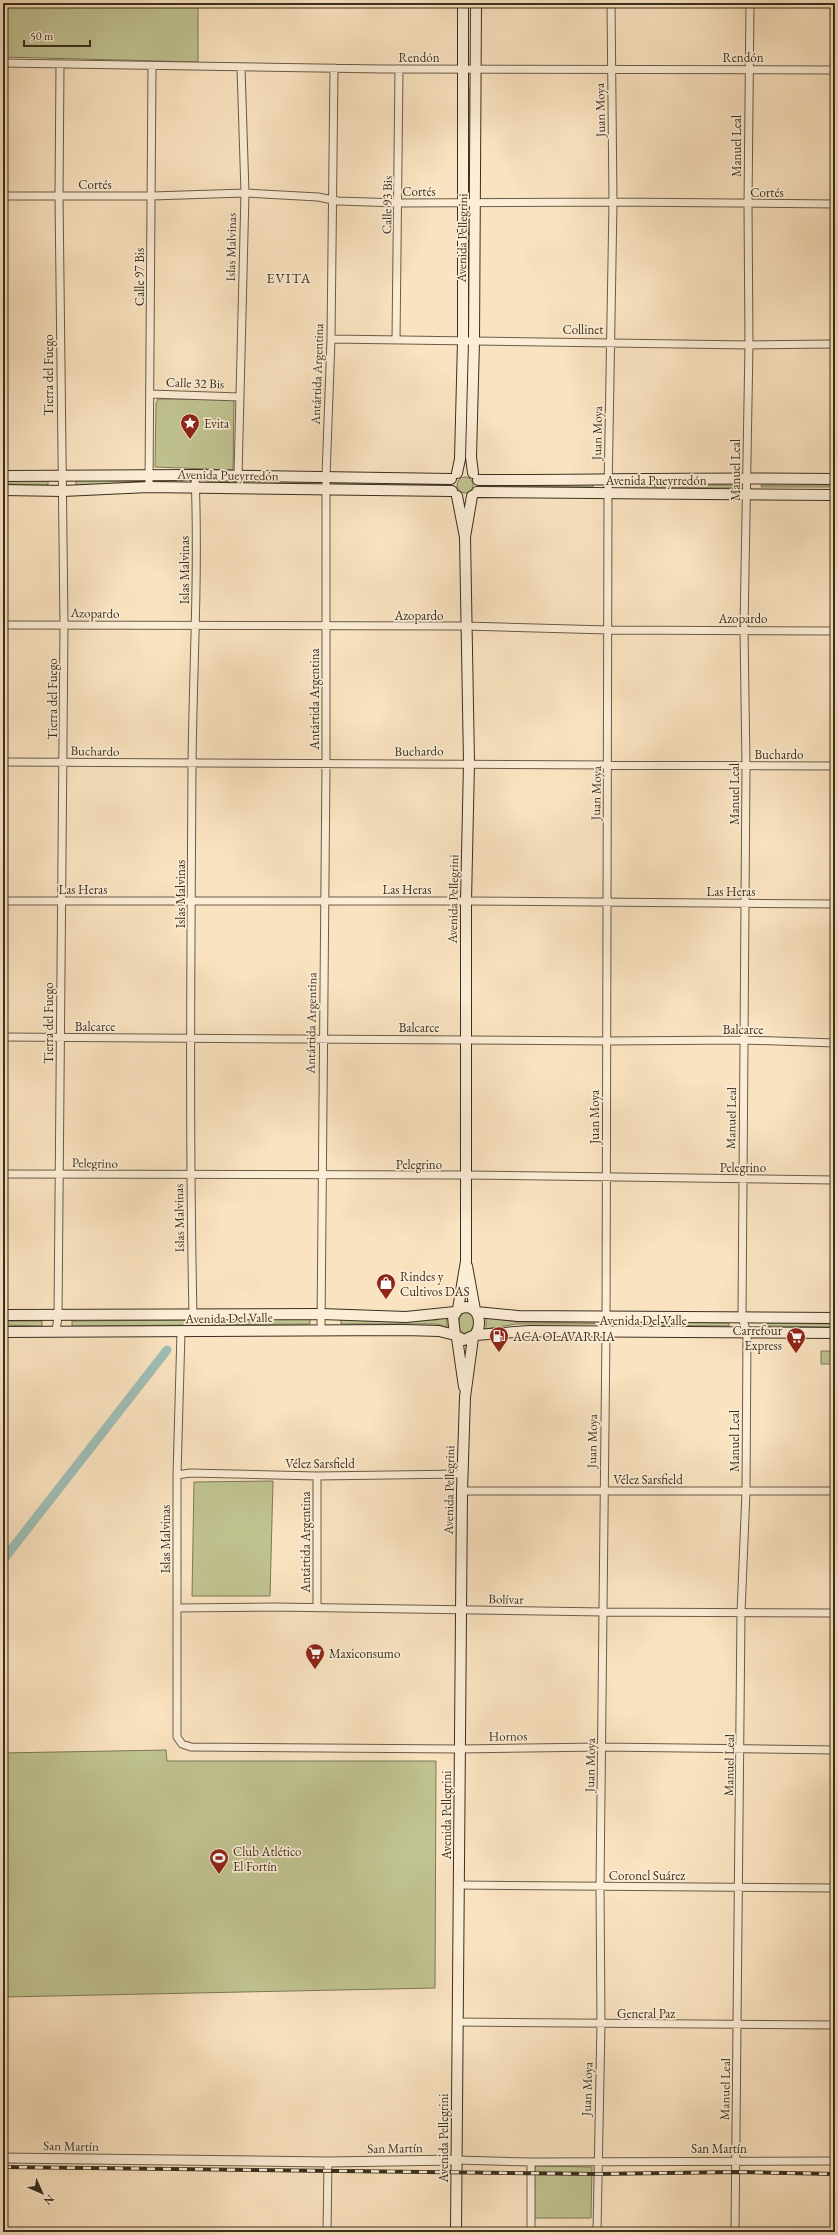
<svg xmlns="http://www.w3.org/2000/svg" width="838" height="2235" font-family="'EB Garamond',serif">
<rect width="100%" height="100%" fill="#fae3c0"/>
<filter id="stains"><feTurbulence type="fractalNoise" baseFrequency=".005" numOctaves="4"/><feColorMatrix values="0 0 0 0 .2 0 0 0 0 .09 0 0 0 0 .02 0 0 0 .5 -.17"/></filter>
<radialGradient id="worn" r=".72"><stop offset=".6" stop-color="#630" stop-opacity="0"/><stop offset="1" stop-color="#630" stop-opacity=".3"/></radialGradient>
<path fill="#c0c391" stroke="#7d7958" d="M3,3H198V62L3,57Z
M469,88H471L470,197H468Z
M158,399H234L233,470L155,467L156,403Z
M457 485a8 8 0 1 1 16 0a8 8 0 1 1-16 0Z
M3,479L48,480V485L3,484Z
M76,480L137,481V485H76Z
M208,480L317,482V487L208,485Z
M336,482H385V487H336Z
M483,484H593V487L483,486Z
M624,485H734V488L624,487Z
M761,485H835V487H761Z
M465,1311H469L475,1316L474,1331L464,1335C455,1329 458,1317 465,1311Z
M447,1316V1327L437,1324H341V1319L437,1320Z
M486,1317L516,1322L595,1323V1324H516L486,1329Z
M310,1319V1324L72,1326V1321Z
M3,1321H42V1326L3,1325Z
M626,1322L729,1323V1326L626,1325Z
M765,1323L835,1324V1327L765,1326Z
M821,1351H835V1364H821Z
M273,1481L270,1596H192L194,1482Z
M166,1750L167,1761H436L435,1988L3,1997V1753Z
M535,2166L592,2167L591,2218H534Z"/>
<g fill="none" stroke-linecap="round" stroke-linejoin="round">
<path stroke="#9fbeb6" stroke-width="9" d="M3,1560L167,1350"/>
<defs>
<path id="minor" d="M3,63L383,69L835,70
M3,196H152L245,193L318,197L338,201L399,203L613,202L835,204
M331,339L749,345L835,344
M396,340L399,69
M150,394L240,397
M238,476L245,193L241,68
M149,487L152,67
M3,625L465,626L608,630L835,631
M3,762L835,766
M3,901H466L835,904
M3,1037L607,1041L744,1040L835,1043
M3,1174L465,1175L835,1180
M193,1314C189,1131 191,948 192,766C193,669 199,572 195,475
M321,1329L326,765V476L331,339L334,68
M56,1332L58,1316L64,624L59,196L60,65
M181,1332L177,1475V1737L182,1744L191,1747L459,1749L602,1747L835,1750
M177,1475L190,1473L317,1476L462,1474
M462,1491H835
M177,1608L275,1607L604,1612L835,1613
M317,1608V1476
M459,1885L835,1888
M457,2022L835,2025
M456,2160L531,2162L835,2161
M327,2232L328,2162
M531,2232V2162
M597,2232L601,2024L600,1887L606,1333L608,493L613,202L611,3
M735,2232L741,1613L746,1492L747,1332L742,1318L746,766L744,629L749,345L748,204L750,3"/>
<path id="tertiary" d="M3,2158L328,2162L456,2160"/>
<path id="secondary" d="M457,473L460,459L463,341V3
M473,473L471,457L474,341L476,3
M3,476L195,475L451,479
M478,480C597,480 716,477 835,479
M3,490L63,491L149,487L452,491
M477,492L835,495
M457,496L465,537
M467,1266L475,1310
M466,1307C480,1308 482,1325 475,1335L464,1340L455,1335L453,1317L458,1309Z
M458,1309L466,1261V901L469,763L465,537L472,496
M476,1312L518,1316L835,1318
M3,1315L321,1314L406,1317L455,1312
M3,1332L404,1330L439,1331L455,1335
M475,1335L529,1331L835,1333
M457,1338L464,1387
M456,2232L462,1491L465,1397L473,1338"/>
</defs>
<use href="#minor" stroke="#6a5c47" stroke-width="9"/>
<use href="#tertiary" stroke="#6a5c47" stroke-width="11"/>
<use href="#secondary" stroke="#3a2f1f" stroke-width="12"/>
<use href="#minor" stroke="#fcedd6" stroke-width="7"/>
<use href="#tertiary" stroke="#fcedd6" stroke-width="9"/>
<use href="#secondary" stroke="#fcedd6" stroke-width="10"/>
<defs>
<path id="rail" d="M3,2167L597,2174L736,2172L835,2174"/>
</defs>
<use href="#rail" stroke="#3a2f1f" stroke-width="4"/>
<use href="#rail" stroke="#fcedd6" stroke-width="2.5" stroke-dasharray="8" stroke-linecap="butt"/>
</g>
<defs>
<symbol id="sight-pin" viewBox="-11 -11 22 30"><path d="M0 17L-7.5 6A9.5 9.5 0 1 1 7.5 6Z" fill="#8f2418" stroke="#fcedd6"/><path d="M0-6L1.8-2.2L6-1.7L2.9 1.2L3.7 5.4L0 3.3L-3.7 5.4L-2.9 1.2L-6-1.7L-1.8-2.2Z" fill="#fff"/></symbol>
<symbol id="shop-pin" viewBox="-11 -11 22 30"><path d="M0 17L-7.5 6A9.5 9.5 0 1 1 7.5 6Z" fill="#8f2418" stroke="#fcedd6"/><path d="M-5-2.5h2.3a2.7 3.5 0 0 1 5.4 0H5L5.5 6h-11ZM-1.5-2.5h3a1.5 2.3 0 0 0-3 0Z" fill="#fff"/></symbol>
<symbol id="fuel-pin" viewBox="-11 -11 22 30"><path d="M0 17L-7.5 6A9.5 9.5 0 1 1 7.5 6Z" fill="#8f2418" stroke="#fcedd6"/><path d="M-5.5-6h7V0h2V4h1.3V-2.5L3-4.5l.8-.8L6-3V5H2.5V1h-1V6h-7ZM-4.2-4.7v3.2H.2V-4.7Z" fill="#fff"/></symbol>
<symbol id="supermarket-pin" viewBox="-11 -11 22 30"><path d="M0 17L-7.5 6A9.5 9.5 0 1 1 7.5 6Z" fill="#8f2418" stroke="#fcedd6"/><path d="M-6-5.5h2.5l.6 2H6L4.5 2H-2.5L-4.4-4H-6ZM-1.5 3.2a1.3 1.3 0 1 0 .1 0ZM3 3.2a1.3 1.3 0 1 0 .1 0Z" fill="#fff"/></symbol>
<symbol id="stadium-pin" viewBox="-11 -11 22 30"><path d="M0 17L-7.5 6A9.5 9.5 0 1 1 7.5 6Z" fill="#8f2418" stroke="#fcedd6"/><path d="M0-5a6.5 5 0 1 0 0 10a6.5 5 0 1 0 0-10ZM-3.5-1.8h7v3.6h-7Z" fill="#fff"/></symbol>
</defs>
<g fill-rule="evenodd">
<use href="#sight-pin" x="179" y="412" width="22" height="30"/>
<use href="#shop-pin" x="375" y="1272" width="22" height="30"/>
<use href="#fuel-pin" x="488" y="1325" width="22" height="30"/>
<use href="#supermarket-pin" x="785" y="1326" width="22" height="30"/>
<use href="#supermarket-pin" x="304" y="1642" width="22" height="30"/>
<use href="#stadium-pin" x="208" y="1847" width="22" height="30"/>
</g>
<g text-anchor="middle" dominant-baseline="central" stroke-width="3.5" stroke-linejoin="round" paint-order="stroke">
<g font-size="13" fill="#3a2f1f" stroke="#fcedd6">
<text x="419" y="57">Rendón</text>
<text x="743" y="57">Rendón</text>
<text transform="translate(600 110) rotate(-91)">Juan Moya</text>
<text transform="translate(736 146) rotate(-90)">Manuel Leal</text>
<text x="95" y="184">Cortés</text>
<text x="419" y="191">Cortés</text>
<text x="767" y="192">Cortés</text>
<text transform="translate(387 205) rotate(-89)">Calle 93 Bis</text>
<text transform="translate(462 238) rotate(-89)">Avenida Pellegrini</text>
<text transform="translate(231 247) rotate(-89)">Islas Malvinas</text>
<text transform="translate(139 277) rotate(-90)">Calle 97 Bis</text>
<text x="583" y="329">Collinet</text>
<text transform="translate(317 374) rotate(-88)">Antártida Argentina</text>
<text transform="translate(48 375) rotate(-90)">Tierra del Fuego</text>
<text transform="translate(195 383) rotate(2)">Calle 32 Bis</text>
<text transform="translate(597 433) rotate(-89)">Juan Moya</text>
<text transform="translate(735 470) rotate(-90)">Manuel Leal</text>
<text transform="translate(228 475) rotate(1)">Avenida Pueyrredón</text>
<text x="656" y="480">Avenida Pueyrredón</text>
<text transform="translate(184 570) rotate(-90)">Islas Malvinas</text>
<text transform="translate(95 613) rotate(1)">Azopardo</text>
<text x="419" y="615">Azopardo</text>
<text x="743" y="618">Azopardo</text>
<text transform="translate(52 699) rotate(-90)">Tierra del Fuego</text>
<text transform="translate(314 699) rotate(-90)">Antártida Argentina</text>
<text transform="translate(95 751) rotate(1)">Buchardo</text>
<text transform="translate(419 751) rotate(-1)">Buchardo</text>
<text x="779" y="754">Buchardo</text>
<text transform="translate(596 793) rotate(-89)">Juan Moya</text>
<text transform="translate(734 794) rotate(-90)">Manuel Leal</text>
<text x="83" y="889">Las Heras</text>
<text x="407" y="889">Las Heras</text>
<text x="731" y="891">Las Heras</text>
<text transform="translate(180 894) rotate(-90)">Islas Malvinas</text>
<text transform="translate(453 899) rotate(-89)">Avenida Pellegrini</text>
<text transform="translate(48 1023) rotate(-90)">Tierra del Fuego</text>
<text transform="translate(311 1023) rotate(-89)">Antártida Argentina</text>
<text x="95" y="1026">Balcarce</text>
<text x="419" y="1027">Balcarce</text>
<text x="743" y="1029">Balcarce</text>
<text transform="translate(594 1117) rotate(-90)">Juan Moya</text>
<text transform="translate(731 1118) rotate(-89)">Manuel Leal</text>
<text transform="translate(95 1163) rotate(1)">Pelegrino</text>
<text x="419" y="1164">Pelegrino</text>
<text x="743" y="1167">Pelegrino</text>
<text transform="translate(179 1218) rotate(-91)">Islas Malvinas</text>
<text transform="translate(229 1318) rotate(-1)">Avenida Del Valle</text>
<text x="643" y="1320">Avenida Del Valle</text>
<text transform="translate(592 1441) rotate(-89)">Juan Moya</text>
<text transform="translate(734 1441) rotate(-90)">Manuel Leal</text>
<text x="320" y="1463">Vélez Sarsfield</text>
<text x="648" y="1479">Vélez Sarsfield</text>
<text transform="translate(449 1490) rotate(-89)">Avenida Pellegrini</text>
<text transform="translate(165 1539) rotate(-90)">Islas Malvinas</text>
<text transform="translate(305 1542) rotate(-90)">Antártida Argentina</text>
<text transform="translate(506 1599) rotate(1)">Bolívar</text>
<text transform="translate(508 1736) rotate(-1)">Hornos</text>
<text transform="translate(590 1765) rotate(-89)">Juan Moya</text>
<text transform="translate(729 1765) rotate(-89)">Manuel Leal</text>
<text transform="translate(446 1815) rotate(-90)">Avenida Pellegrini</text>
<text x="647" y="1875">Coronel Suárez</text>
<text x="646" y="2013">General Paz</text>
<text transform="translate(587 2089) rotate(-88)">Juan Moya</text>
<text transform="translate(725 2089) rotate(-89)">Manuel Leal</text>
<text transform="translate(443 2138) rotate(-90)">Avenida Pellegrini</text>
<text transform="translate(71 2146) rotate(1)">San Martín</text>
<text transform="translate(395 2148) rotate(-1)">San Martín</text>
<text x="719" y="2148">San Martín</text>
</g>
<g font-size="13" fill="#3a2f1f" stroke="#fcedd6" text-anchor="start">
<text x="204" y="423">Evita</text>
<text x="400" y="1276">Rindes y<tspan x="400" dy="15">Cultivos DAS</tspan></text>
<text x="782" y="1330" text-anchor="end">Carrefour<tspan x="782" dy="15">Express</tspan></text>
<text x="513" y="1336">ACA OLAVARRIA</text>
<text x="329" y="1653">Maxiconsumo</text>
<text x="233" y="1851">Club Atlético<tspan x="233" dy="15">El Fortín</tspan></text>
</g>
<g font-size="14" letter-spacing="1" fill="#3a2f1f" stroke="#fcedd6">
<text x="289" y="278">EVITA</text>
</g>
</g>
<rect width="838" height="2235" fill="none" stroke="#fae3c0" stroke-width="16"/>
<rect x="4" y="4" width="830" height="2227" fill="none" stroke="#3a2f1f" stroke-width="2"/>
<rect x="8" y="8" width="822" height="2219" fill="none" stroke="#3a2f1f"/>
<g transform="translate(42 2193) rotate(135)" stroke="#fcedd6" stroke-width="3" paint-order="stroke">
<path d="M0-3L7 15L0 10L-7 15Z" fill="#3a2f1f"/>
<text y="-6" font-size="11" font-weight="bold" text-anchor="middle" fill="#3a2f1f">N</text>
</g>
<path d="M24 40v6h66v-6" fill="none" stroke="#3a2f1f" stroke-width="2"/>
<text x="30" y="40" font-size="12" fill="#3a2f1f" stroke="#fcedd6" stroke-width="3" paint-order="stroke">50 m</text>
<rect width="100%" height="100%" filter="url(#stains)"/>
<rect width="100%" height="100%" fill="url(#worn)"/>
</svg>
